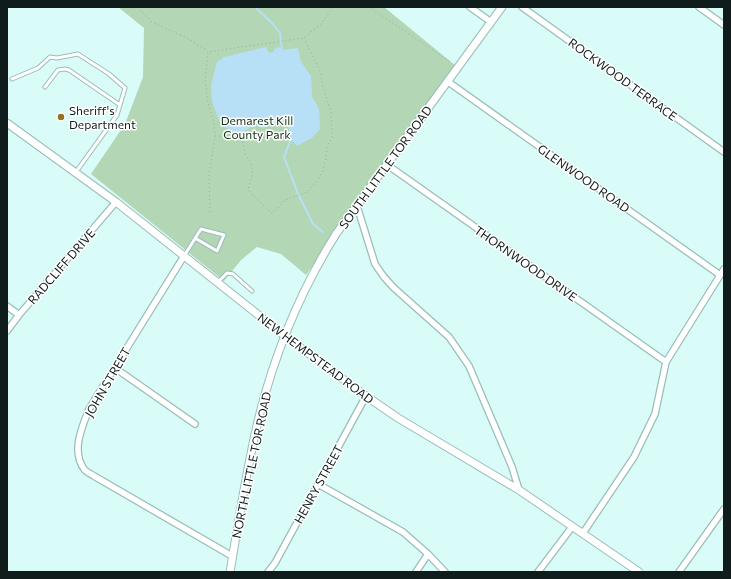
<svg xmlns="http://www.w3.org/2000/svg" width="731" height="579" font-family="Commissioner,sans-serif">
<rect width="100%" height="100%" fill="#d9fcf8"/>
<path fill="#b3d6b4" d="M118,7H384L456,66L306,275L281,254L257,247L241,260L224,281L91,174L125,124L143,77L144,28Z"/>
<path fill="#b7e0f6" d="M266,47L269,53L274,52V49L279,47L282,50L298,48L301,62L311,76L312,96L319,109L320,129L312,138L297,146L291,139L288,124H273L263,128L255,125L242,132H234L224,126L219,120L212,102L211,85L217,62L224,57Z"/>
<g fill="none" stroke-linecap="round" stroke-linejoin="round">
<path stroke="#b7e0f6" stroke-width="2" d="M255,7L273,24L280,33L282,50
M291,139L284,157L298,194L313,224L323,232"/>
<defs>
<path id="service" d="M12,79L38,68L50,57L57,58L78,54L109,74L125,88L117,115L76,172
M45,87L58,70L65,69L69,70L120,105
M184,256L201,229L224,235L217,251L195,238
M217,283L227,273L233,274L252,291"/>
<path id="minor" d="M470,7L491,22
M522,7L724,152
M699,7L724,25
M447,81L720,275
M386,164L666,362
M357,206L375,264L384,277L394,288L449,337L469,366L512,467L519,490
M184,256L89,409C82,427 71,451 84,469C86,472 91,474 94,476L232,556
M7,306L19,315
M7,331L19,315L116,202
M115,368L195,424
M318,484L403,532L428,554L445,572
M583,533L634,457L655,414L666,362L724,269
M268,572L275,563L366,396
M416,572L428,554
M538,572L572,527
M679,572L724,509"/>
<path id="tertiary" d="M7,123L116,202L285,336L366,396L398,418L519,490L639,572
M230,572C239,519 247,465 260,413C276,350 301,290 336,234L502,7"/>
</defs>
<use href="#service" stroke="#9abdb9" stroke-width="5"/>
<use href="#minor" stroke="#9abdb9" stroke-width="8"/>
<use href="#tertiary" stroke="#9abdb9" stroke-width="9"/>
<path stroke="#92adaa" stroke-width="1" stroke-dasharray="1 3" stroke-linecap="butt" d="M137,7L152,22L189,39L208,51
M369,7L452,63
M215,136L242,137L243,146L246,156L251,163L253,173L248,189C254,198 263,204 271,213L277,209L285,200L307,192L317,181L323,171L326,158L327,146L332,138L331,111L322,84L321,73L304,38
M210,212L209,176L215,136L214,123L208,103L205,80L208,52L304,38L322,23L333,7"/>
<use href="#service" stroke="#fff" stroke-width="3"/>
<use href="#minor" stroke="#fff" stroke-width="5.5"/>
<use href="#tertiary" stroke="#fff" stroke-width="7"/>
</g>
<circle fill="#97711b" stroke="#fff" stroke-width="1.5" cx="61" cy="117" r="4"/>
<g text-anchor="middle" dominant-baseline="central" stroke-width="3" stroke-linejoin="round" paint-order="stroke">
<g font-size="12" fill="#0f1c1b" stroke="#fff">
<text transform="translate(623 79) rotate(36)">ROCKWOOD TERRACE</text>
<text transform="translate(385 167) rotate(-54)">SOUTH LITTLE TOR ROAD</text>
<text transform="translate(584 178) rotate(35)">GLENWOOD ROAD</text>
<text transform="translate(526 263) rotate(35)">THORNWOOD DRIVE</text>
<text transform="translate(61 266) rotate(-49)">RADCLIFF DRIVE</text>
<text transform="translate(316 358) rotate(37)">NEW HEMPSTEAD ROAD</text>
<text transform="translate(107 382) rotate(-60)">JOHN STREET</text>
<text transform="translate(251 465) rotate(-78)">NORTH LITTLE TOR ROAD</text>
<text transform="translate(318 484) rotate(-61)">HENRY STREET</text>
</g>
<g font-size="12" fill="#0f1c1b" stroke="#fff" text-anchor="start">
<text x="69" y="110">Sheriff's<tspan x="69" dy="14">Department</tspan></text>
</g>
<g font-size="12" fill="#0d3212" stroke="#fff">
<text x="257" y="120">Demarest Kill<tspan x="257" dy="14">County Park</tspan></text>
</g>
</g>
<rect width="731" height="579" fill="none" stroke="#0f1c1b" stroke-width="16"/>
</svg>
